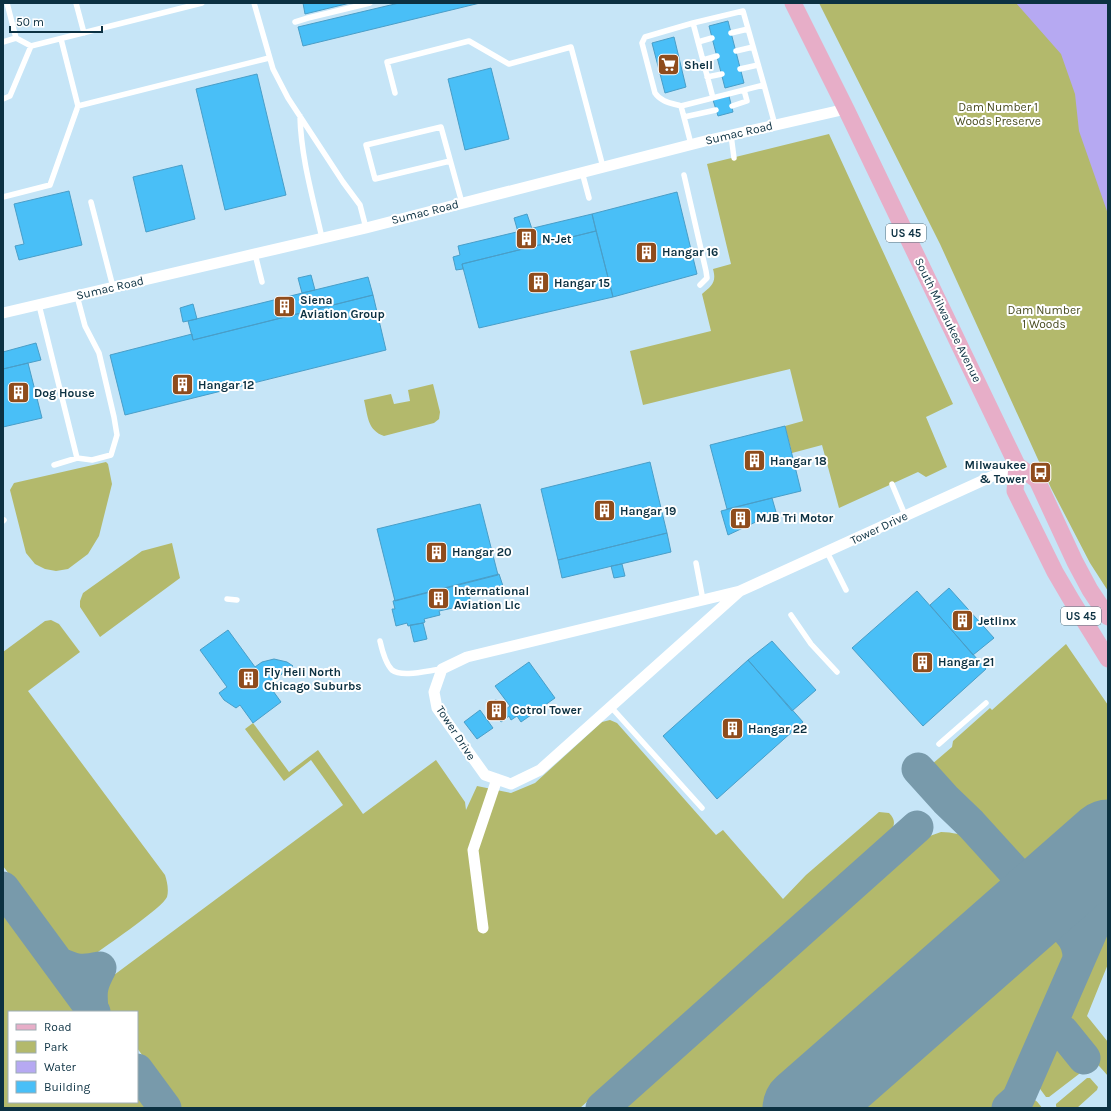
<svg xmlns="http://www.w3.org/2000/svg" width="1111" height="1111" font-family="Karla,sans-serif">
<rect width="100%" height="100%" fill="#c6e5f7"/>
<path fill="#b3b96c" d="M819,3H1108V591L1090,563L1051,488L940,244Z
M829,134L953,404L926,417L947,467L926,477L918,472L839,508L822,445L792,453L785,426L803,421L790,369L643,405L630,351L711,331L702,294C711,286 717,283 713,269L731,264L707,164Z
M433,384L440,412L439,419L434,423L384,436C367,430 368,416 364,400L391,394L394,404L410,401L408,390Z
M106,462L108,464L112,484L99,536L88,554L68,569L56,571L45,569L35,564L26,553L10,490L14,483Z
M172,543L180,578L100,637L80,607V601L83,593L142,551Z
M51,620L59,624L80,652L28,691L165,875C167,881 169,890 167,897C162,908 110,943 98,952C83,956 76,956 63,947L3,866V652L45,621Z
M1066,644L1108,705V821L1061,862C1040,871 1029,865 1011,854L931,765L952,747L953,741L990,708L992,710Z
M610,720L617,723L716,835L723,830L783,899L806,875L879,812L889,813C895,819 895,823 892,830L580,1108H181L137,1048V1012H110C102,999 107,987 114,975L343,805L311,760L284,781L245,729L253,723L289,772L318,750L363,814L436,760L465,802L466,810L477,786L511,793L535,783L602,722Z
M941,832C966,833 972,839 988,857C991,862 996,866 999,871C1006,881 1008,895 1004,907C1003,910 1001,914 999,918L783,1108H622L927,837Z
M1108,857V873L1089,917L1081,923H1074L1068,918L1065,911V903L1068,892Z
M1108,908V964L1087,1016L1108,1042V1076C1098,1064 1070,1037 1067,1022C1065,1014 1067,1005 1069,997Z
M3,912L77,1012H9V1102H137V1094L147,1108H3Z
M1044,925L1051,928L1067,946L1069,953V961L1013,1088L1006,1097L994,1108H824L1027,928Z
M1052,1045H1057L1064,1046L1081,1068L1079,1074L1049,1097H1046L1035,1082L1034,1079L1044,1054L1047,1050Z
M1087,1078H1090L1098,1087L1097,1090L1077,1108H1057L1056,1106V1104Z
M1025,1099C1035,1098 1037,1101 1042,1108H1021Z"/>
<path fill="#b6a9f2" d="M1016,3H1108V214L1079,131L1075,94L1061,54Z"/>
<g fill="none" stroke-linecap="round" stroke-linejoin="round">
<path stroke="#789aab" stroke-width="33" d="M918,769L946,800L971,824L1069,932C1076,940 1079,947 1079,958
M1015,872L1021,887L1022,903L1015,922L1033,915L1049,916L1059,921
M3,888L94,1012
M58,963C76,971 81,972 100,968C91,985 90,990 92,1009
M1063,1032L1084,1058
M137,1070L165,1108
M602,1108L917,827
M1008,1108L1018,1099L1108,893"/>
<path stroke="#789aab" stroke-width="83" d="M804,1108L1108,841"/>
</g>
<path fill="#49bff7" stroke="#499ec8" d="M303,3H350L305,14Z
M399,3H480L303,46L298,27Z
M728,21L744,83L725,88L709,26Z
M674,37L686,87L665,93L652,43Z
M491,68L509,139L465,150L448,79Z
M257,74L286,195L225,210L196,89Z
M729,96L733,112L718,116L713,100Z
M182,165L195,219L146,232L133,177Z
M69,191L82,245L19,260L15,246L24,244L14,204Z
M677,192L697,274L613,297L592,214Z
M527,214L532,229L518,232L514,218Z
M592,214L596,231L462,264L463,269L456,270L453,257L460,255L458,246Z
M596,231L613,297L479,328L462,264Z
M311,275L315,290L302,293L298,278Z
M368,277L373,295L193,340L188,321Z
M373,295L386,350L125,415L110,355L192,334L193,340Z
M193,304L197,319L183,322L180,308Z
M36,343L41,360L3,369V352Z
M28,363L42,418L3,427V369Z
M785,426L801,491L727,509L710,445Z
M650,462L667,533L558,560L541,489Z
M772,498L776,512L759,516L760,520L728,535L721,511Z
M480,504L498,575L395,601L377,529Z
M667,533L671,552L562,578L558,560Z
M622,564L625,576L614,578L611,566Z
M499,574L503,586L469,595L471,604L439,611L440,615L424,619L425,622L423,623L408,626L407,623L396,626L392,609H395L393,601Z
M949,588L994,638L973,655L930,605Z
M917,591L986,669L923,726L852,648Z
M423,623L427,639L414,642L410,625Z
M228,630L255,667L262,662L274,659L287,662L293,666L268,684L281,702L253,723L240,705L236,708L224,700L219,693L227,687L200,650Z
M772,641L816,690L792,711L748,660Z
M748,660L803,722L717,799L663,736Z
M529,662L555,698L521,722L517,716L511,720L509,716L501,722L498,719L506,714V709L510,706L495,686Z
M495,700L501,701L506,709V714L498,720L492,718L487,711L488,706Z
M480,710L493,728L477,739L464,722Z"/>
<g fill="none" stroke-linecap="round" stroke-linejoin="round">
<path stroke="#fff" stroke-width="5.5" d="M7,3L16,38
M76,3L84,33
M254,3L273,69L288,98L343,182L360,205L366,228
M295,22L308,18L370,3
M731,33L748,29
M3,42L16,38L31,46L202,3
M698,42L712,38
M736,51L753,47
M703,60L717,56
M740,69L758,65
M707,77L722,74
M764,85L775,125
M395,93L387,62L469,41L509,64L571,47L603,167
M3,99L10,96L31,46
M78,106L269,58
M681,106C671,103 661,102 655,93L642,43L645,37L693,23
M732,106L747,101L744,90
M300,116C301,158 313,198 322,238
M684,117L716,110
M731,135L734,158
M691,144L681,106L764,85L743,11L693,23L713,98
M450,161L375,179L366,145L441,127L462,203
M582,172L589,198
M684,175L706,271L707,278L700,285
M3,197L50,185L78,106L61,39
M91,202L113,287
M255,254L262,282
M39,305L77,458
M54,465L77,458L92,460L111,455L117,435L114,417L99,353L85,326L77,296
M892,484L905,515
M3,521L4,520
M827,552L846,590
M696,563L703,600
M227,599L237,600
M791,615L811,644L837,672
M380,641C382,650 385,663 392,670C402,678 430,670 442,669
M611,707L702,808
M939,744L986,703"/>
<path stroke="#fff" stroke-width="11" d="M3,313L366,228L705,141L846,109
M740,591L540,770L511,784L485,775L437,708L434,692L442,669L467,657L740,591L1017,465
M483,928L473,850L497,779"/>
<path stroke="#e7aec8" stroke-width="17" d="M793,3L846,109L1017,465L1037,480L1075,562L1090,590L1108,617
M1017,465L1015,491L1055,572L1072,601L1108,659"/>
</g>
<defs>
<symbol id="supermarket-square" viewBox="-11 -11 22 22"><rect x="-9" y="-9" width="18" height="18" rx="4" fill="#8f4c1c" stroke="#fff"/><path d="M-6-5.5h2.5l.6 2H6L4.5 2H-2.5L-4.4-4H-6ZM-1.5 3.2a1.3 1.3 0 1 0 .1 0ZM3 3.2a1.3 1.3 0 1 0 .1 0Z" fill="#fff"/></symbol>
<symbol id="building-square" viewBox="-11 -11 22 22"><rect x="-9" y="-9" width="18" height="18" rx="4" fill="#8f4c1c" stroke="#fff"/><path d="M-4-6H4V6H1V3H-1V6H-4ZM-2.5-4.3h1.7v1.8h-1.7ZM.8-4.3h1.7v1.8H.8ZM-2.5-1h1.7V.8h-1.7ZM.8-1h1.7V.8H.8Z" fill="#fff"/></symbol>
<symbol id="bus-square" viewBox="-11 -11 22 22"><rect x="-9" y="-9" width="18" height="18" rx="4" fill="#8f4c1c" stroke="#fff"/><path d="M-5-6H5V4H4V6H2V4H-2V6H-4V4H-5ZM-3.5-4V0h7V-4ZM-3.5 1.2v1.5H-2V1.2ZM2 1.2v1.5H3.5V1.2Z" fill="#fff"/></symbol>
</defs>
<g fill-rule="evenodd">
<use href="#supermarket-square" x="656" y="52" width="25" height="25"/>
<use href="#building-square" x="514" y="226" width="25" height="25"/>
<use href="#building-square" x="634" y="240" width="25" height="25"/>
<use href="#building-square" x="526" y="270" width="25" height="25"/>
<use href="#building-square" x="272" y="294" width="25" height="25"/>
<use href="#building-square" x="170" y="372" width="25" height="25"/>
<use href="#building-square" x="6" y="380" width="25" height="25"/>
<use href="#building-square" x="742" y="448" width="25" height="25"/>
<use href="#bus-square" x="1028" y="460" width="25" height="25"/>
<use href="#building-square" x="592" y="498" width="25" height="25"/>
<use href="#building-square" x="728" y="506" width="25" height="25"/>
<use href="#building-square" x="424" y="540" width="25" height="25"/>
<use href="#building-square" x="426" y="586" width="25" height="25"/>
<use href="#building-square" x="950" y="608" width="25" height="25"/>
<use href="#building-square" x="910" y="650" width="25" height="25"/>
<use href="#building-square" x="236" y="666" width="25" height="25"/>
<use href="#building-square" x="484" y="698" width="25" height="25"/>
<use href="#building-square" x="720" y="716" width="25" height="25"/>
</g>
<g text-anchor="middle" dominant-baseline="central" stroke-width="4" stroke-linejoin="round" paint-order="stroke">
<g fill="#fff" stroke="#556f7b" stroke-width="1">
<rect x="886" y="224" width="40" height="18" rx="3"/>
<rect x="1061" y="607" width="40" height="18" rx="3"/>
</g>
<g font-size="11" font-weight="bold" fill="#0c3142">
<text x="906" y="233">US 45</text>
<text x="1081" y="616">US 45</text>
</g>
<g font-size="12" font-weight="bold" fill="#0c3142" stroke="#fff" text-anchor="start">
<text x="684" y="65">Shell</text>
<text x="542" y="239">N-Jet</text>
<text x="662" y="252">Hangar 16</text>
<text x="554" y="283">Hangar 15</text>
<text x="300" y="300">Siena<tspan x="300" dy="14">Aviation Group</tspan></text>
<text x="198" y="385">Hangar 12</text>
<text x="34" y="393">Dog House</text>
<text x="770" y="461">Hangar 18</text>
<text x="1026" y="465" text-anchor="end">Milwaukee<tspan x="1026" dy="14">&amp; Tower</tspan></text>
<text x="620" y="511">Hangar 19</text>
<text x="756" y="518">MJB Tri Motor</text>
<text x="452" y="552">Hangar 20</text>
<text x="454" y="591">International<tspan x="454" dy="14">Aviation Llc</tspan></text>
<text x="978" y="621">Jetlinx</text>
<text x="938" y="662">Hangar 21</text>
<text x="264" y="672">Fly Heli North<tspan x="264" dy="14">Chicago Suburbs</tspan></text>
<text x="512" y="710">Cotrol Tower</text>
<text x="748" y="729">Hangar 22</text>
</g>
<g font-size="12" fill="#494c20" stroke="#fff">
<text x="998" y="107">Dam Number 1<tspan x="998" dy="14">Woods Preserve</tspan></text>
<text x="1044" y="310">Dam Number<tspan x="1044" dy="14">1 Woods</tspan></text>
</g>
<g font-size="12" fill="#0c3142" stroke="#fff">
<text transform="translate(739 133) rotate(-13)">Sumac Road</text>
<text transform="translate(425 212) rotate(-14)">Sumac Road</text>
<text transform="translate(110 288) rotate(-13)">Sumac Road</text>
<text transform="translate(948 320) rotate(64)">South Milwaukee Avenue</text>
<text transform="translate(879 528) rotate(-25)">Tower Drive</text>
<text transform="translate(456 733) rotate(57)">Tower Drive</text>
</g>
</g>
<rect width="1111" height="1111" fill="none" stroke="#0c3142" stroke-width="8"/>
<rect x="8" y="1011" width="130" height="92" fill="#ffffff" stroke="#9eadb3"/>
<rect x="16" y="1024" width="20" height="6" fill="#e7aec8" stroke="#9eadb3"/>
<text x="44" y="1031" font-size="12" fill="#0c3142">Road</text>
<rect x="16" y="1041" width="20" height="12" fill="#b3b96c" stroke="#9eadb3"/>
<text x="44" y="1051" font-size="12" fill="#0c3142">Park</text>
<rect x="16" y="1061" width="20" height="12" fill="#b6a9f2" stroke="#9eadb3"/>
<text x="44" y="1071" font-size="12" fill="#0c3142">Water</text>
<rect x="16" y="1081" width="20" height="12" fill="#49bff7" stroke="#9eadb3"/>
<text x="44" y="1091" font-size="12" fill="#0c3142">Building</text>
<path d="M10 26v6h92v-6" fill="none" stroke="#0c3142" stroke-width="2"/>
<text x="16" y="26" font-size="12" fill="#0c3142" stroke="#ffffff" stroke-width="3" paint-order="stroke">50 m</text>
</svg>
